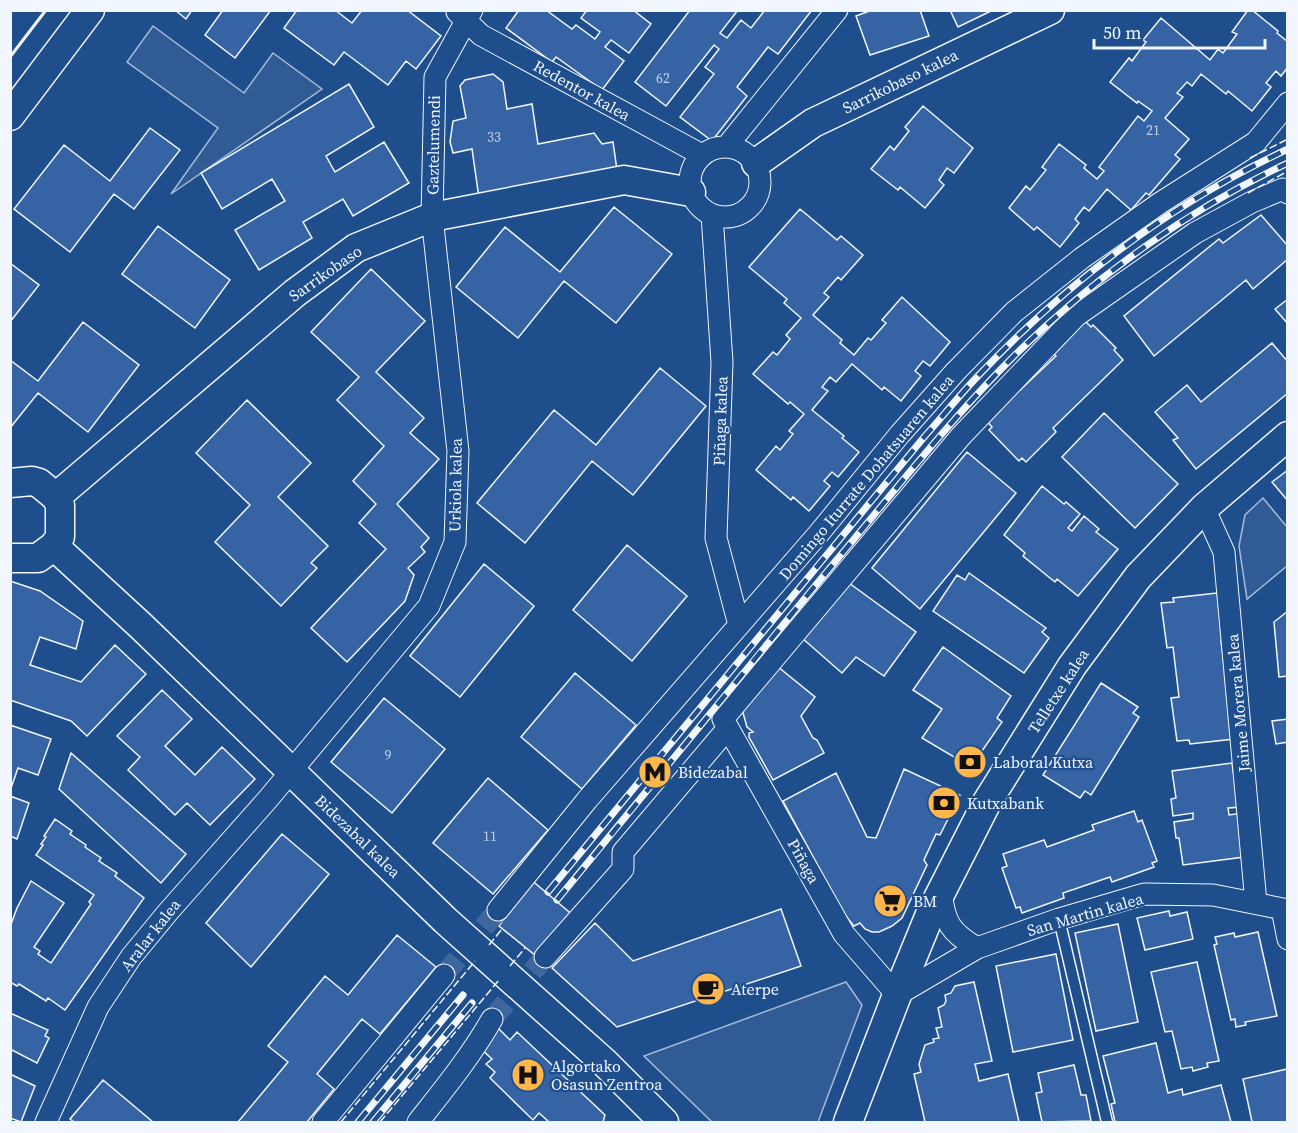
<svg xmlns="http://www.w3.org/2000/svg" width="1298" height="1133" font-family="'Source Serif 4',serif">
<rect width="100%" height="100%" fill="#1f4e8c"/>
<path fill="#305b95" stroke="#a8bbd7" stroke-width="1.5" d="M153,26L244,93L273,53L322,89L171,194L218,128L127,62Z
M1263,498L1287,527V566L1247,599L1239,546L1245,515Z
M846,982L862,1005L818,1122H712L644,1056Z"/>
<path fill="#3563a3" stroke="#f2f6ff" stroke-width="1.5" d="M175,10H192L186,19Z
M223,10H271L235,58L205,35Z
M297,10H335L352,23L362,10H407L441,36L416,69L406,61L388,85L344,52L334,65L284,28Z
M519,10H546L572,29L576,25L595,39L600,32L581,18L587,10H633L651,24L629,53L611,40L605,47L624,61L602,90L556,57L552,62L506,28Z
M690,10H738L720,33L727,38L741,20L751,28L765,10H812L778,54L768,47L737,87L747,96L712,141L680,117L714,74L705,67L719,49L714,45L666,106L635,82Z
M872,10H920L929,36L870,55L856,16Z
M950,10H990L991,11L958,27Z
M1248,10H1252L1278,31L1277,33L1288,42V67L1281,76L1276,71L1266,83L1271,87L1252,111L1228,91L1226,94L1201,74L1192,86L1187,82L1177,93L1183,97L1165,118L1189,139L1175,155L1180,159L1149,195L1146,193L1131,210L1107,189L1089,211L1084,207L1075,219L1079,223L1060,247L1037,227L1034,230L1009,208L1026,186L1030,190L1046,170L1042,167L1059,144L1086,165L1084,168L1097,179L1104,171L1099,167L1138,116L1144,121L1152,111L1138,101L1137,103L1110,82L1129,58L1132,61L1146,42L1143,40L1161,18L1210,60L1218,49L1223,53L1237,34L1232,32Z
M493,74L503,82L507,109L532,104L538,144L594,133L602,144L613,142L617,170L479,198L472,149L453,153L450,142L453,121L466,118L460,86L465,80Z
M349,84L374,127L326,156L335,172L384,142L409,183L353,216L343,199L303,222L312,238L259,270L235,230L285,201L272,179L222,209L201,173Z
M923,106L973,148L954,173L947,168L939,180L944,185L925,208L900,187L898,190L871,169L890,146L894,150L909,131L905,127Z
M150,128L180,150L134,209L114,194L70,252L14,209L64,145L110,181Z
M614,207L672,254L616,323L564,281L518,338L456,287L505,227L560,272Z
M800,209L837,240L841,236L863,255L841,280L838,277L824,293L829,297L813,315L842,340L840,343L854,355L868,338L871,340L886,323L882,320L902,297L950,342L930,366L923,361L915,371L921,376L901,401L884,387L882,390L852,364L836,382L830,377L822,387L828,391L812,410L844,436L842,438L859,452L838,477L832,472L824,481L830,486L809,511L793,497L791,500L756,470L776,446L780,450L793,434L789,431L804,414L790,402L788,404L753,374L773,352L777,355L790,339L786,335L801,318L784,303L787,299L749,267Z
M1261,215L1288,246V259L1253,289L1246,280L1154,356L1124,316L1219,239L1223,243Z
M158,226L230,280L195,328L122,274Z
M10,263L39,285L10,322Z
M371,269L425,321L376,372L424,418L410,433L439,459L397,504L429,538L421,547L425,552L408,568L414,575L405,601L347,662L311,628L386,549L359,523L376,504L353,481L384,446L337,400L359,377L311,332Z
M1288,299V324L1275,309Z
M1083,319L1091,327L1093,325L1116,348L1114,350L1123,360L1053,428L1056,432L1026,462L1022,458L1019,461L989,430L992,427L983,417L1014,386L1020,390L1056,356L1050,350Z
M83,322L139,365L88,432L38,393L10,428V360L38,381Z
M1272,343L1288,362V393L1196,469L1173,440L1178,438L1155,412L1187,385L1201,402Z
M660,368L706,406L633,495L592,461L525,543L477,503L554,410L596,445Z
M247,400L311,463L278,497L328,546L311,563L317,568L281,606L215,542L250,505L196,453Z
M1104,413L1178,484L1135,528L1062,457Z
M967,452L1016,493L920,609L872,568Z
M1288,470V501L1272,482Z
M1042,486L1064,504L1066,502L1080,514L1068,528L1072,531L1084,516L1099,529L1096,532L1118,549L1078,596L1057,579L1055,582L1023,556L1025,553L1004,535Z
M627,545L687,596L632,661L573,610Z
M484,564L534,606L460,697L410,656Z
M969,573L1046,628L1042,632L1049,638L1024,673L933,611L957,575L965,580Z
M10,581L40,591L83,621L76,649L40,637L30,665L81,682L115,645L146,674L87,736L71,721L10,700Z
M849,583L916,632L884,676L856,657L842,673L802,638Z
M1217,593L1218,597H1221L1227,641H1221L1234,739L1190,744L1189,740L1177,741L1171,698L1179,697L1173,647L1167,648L1161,603L1174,602L1173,598Z
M1288,611V676L1279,677L1274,622Z
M943,647L1011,696L997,718L1002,722L971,767L922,738L942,709L913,690Z
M772,662L815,697L801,716L813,738L817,740L824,753L773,780L749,737V733L753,732L747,727L743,713V709Z
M575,673L636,725L582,789L521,737Z
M1101,683L1138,707L1133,713L1139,717L1091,795L1085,791L1080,798L1043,775Z
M162,690L192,719L165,746L195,775L222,747L255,779L210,825L187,803L175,815L128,770L140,757L117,736Z
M384,698L445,749L392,813L331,762Z
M1288,719V742L1276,744L1272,721Z
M10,725L51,739L38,775L18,768L10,791Z
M71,753L186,854L161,883L59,789Z
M1232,763L1236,789L1242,807L1228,808L1229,815L1243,813L1244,857L1183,865L1179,838H1176L1174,822L1193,819V813L1173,816L1171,799L1176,798L1172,771Z
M904,769L960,795L940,835L936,834L924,860L927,865L902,918L892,926L879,932H872L865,929L860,923L854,926L844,914L783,801L836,773L867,837L876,838Z
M488,778L548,830L493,894L433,843Z
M10,796L29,803L17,839L10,836Z
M1134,811L1138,822L1142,820L1157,861L1152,863L1154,867L1112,882L1110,877L1063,893L1064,898L1022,913L1020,907L1016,908L1002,868L1007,866L1003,854L1044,840L1047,847L1094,830L1092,825Z
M55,819L72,831L70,834L86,845L85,847L101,858L99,861L117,873L115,876L144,898L65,1010L48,998L46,1001L19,984L17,986L10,982V927L17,908L31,881L64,903L34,947L40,951L38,954L51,963L91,904L89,902L94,895L36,855L43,845L41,844L46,837L44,836Z
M282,834L329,874L251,967L206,923Z
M529,878L575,917L536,956L499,926Z
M781,909L801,966L617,1027L552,968L595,923L633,961Z
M1169,911L1170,916L1187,912L1193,939L1145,950L1137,918Z
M1118,924L1138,1022L1096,1031L1075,933Z
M1258,932L1277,1016L1245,1022L1246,1025L1236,1027L1235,1019L1231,1020L1214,945L1217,944L1215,937L1234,933L1235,937Z
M397,935L436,967L380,1034L362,1019L317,1074L334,1089L307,1122H238L288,1062L268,1046L325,976L348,995Z
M1056,954L1073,1040L1013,1052L996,966Z
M1197,962L1219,1061L1207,1063L1208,1067L1193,1071L1192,1067L1181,1069L1172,1031L1165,1032L1151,972Z
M974,982L992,1061L975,1064L979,1081L1008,1074L1019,1122H925L914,1074L921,1072L919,1064L925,1045L934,1042L933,1039L939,1038L936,1028L942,1027L938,1008L944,1005L946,1001L945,995L951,993L955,986Z
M10,1013L48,1030L45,1036L49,1038L37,1063L10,1049Z
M498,1028L510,1040L517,1032L605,1115L603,1122H549L539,1113L533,1120L490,1078L495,1072L486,1064L492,1059L480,1048Z
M1156,1043L1168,1093L1182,1089L1183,1095L1221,1085L1231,1122H1115L1111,1104L1115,1103L1103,1056Z
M1074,1065L1081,1095H1086L1091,1121L1042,1122L1036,1093L1042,1092L1038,1073Z
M1287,1069L1288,1122H1252L1243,1079Z
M10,1074L35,1086L21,1122L10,1118Z
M103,1080L153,1122H74L70,1119Z"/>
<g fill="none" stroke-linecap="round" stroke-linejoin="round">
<path stroke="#3f679d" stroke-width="21" stroke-dasharray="21 10" stroke-linecap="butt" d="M444,975L498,910
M492,1019L545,957"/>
<defs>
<path id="lane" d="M1059,919L1107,1122"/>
<path id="street" d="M457,12L481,35L702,155
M727,146L837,10
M690 182a35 35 0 1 1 70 0a35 35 0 1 1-70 0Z
M1288,193L1283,189L1252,202L1195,233L1076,316L961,436L723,719L844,934L897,995L977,948L1059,919L1144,894L1213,895L1288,910
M712,215L722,362L716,538L739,625
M1204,508L1224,552L1256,903
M941,893C945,923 950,932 977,948
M1282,909L1288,939
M498,910L587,800L820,532L900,434L956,371L1014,312L1082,258L1160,203L1256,142L1288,103
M545,957L623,869V852L728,728
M46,1122L98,1007L131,957L168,912L268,799L429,606L455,542L458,451L432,217L435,77L472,10
M323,1122L444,975
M418,1122C444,1089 471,1056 492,1019"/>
<path id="secondary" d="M10,116L90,10
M756,163L813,123L1050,10
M10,483L32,481L39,483L56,497L60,505V537L54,546L38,558H10
M56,497L295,293L356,248L432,217L624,180L691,192
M54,546L141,626L446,921L604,1062L664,1122
M848,1122L897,995L931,912L987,802L1072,666L1138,577L1204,508L1288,436"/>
</defs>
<use href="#lane" stroke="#f2f6ff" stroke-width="13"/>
<use href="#street" stroke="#f2f6ff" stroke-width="23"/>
<use href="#secondary" stroke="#f2f6ff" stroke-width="31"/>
<use href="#lane" stroke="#1f4e8c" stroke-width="10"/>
<use href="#street" stroke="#1f4e8c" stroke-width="21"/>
<use href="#secondary" stroke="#1f4e8c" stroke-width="28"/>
<defs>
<path id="rail" d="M548,892L925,436C942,417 958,397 976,378C1065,284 1170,204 1288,149
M557,900C650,788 741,675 834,563C894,492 951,418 1017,353C1095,277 1189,209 1288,163
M358,1122L463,995
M373,1122L472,1003"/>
</defs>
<use href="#rail" stroke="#f2f6ff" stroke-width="7"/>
<use href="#rail" stroke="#1f4e8c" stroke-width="4.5" stroke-dasharray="14" stroke-linecap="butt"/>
<path stroke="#f2f6ff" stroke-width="1.5" stroke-dasharray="8 3" stroke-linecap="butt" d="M1250,158L1288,139
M1248,193L1288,171
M489,945L502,929
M510,966L525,948
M341,1122L475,961
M380,1122L499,980"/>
<path stroke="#f2f6ff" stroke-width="3" d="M10,57L46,10"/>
</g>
<defs>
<symbol id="bank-disc" viewBox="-11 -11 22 22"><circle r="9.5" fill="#ffb74d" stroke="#1f4e8c"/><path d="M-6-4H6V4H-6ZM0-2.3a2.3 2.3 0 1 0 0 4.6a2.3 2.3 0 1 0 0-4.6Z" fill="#111"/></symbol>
<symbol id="metro-disc" viewBox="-11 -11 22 22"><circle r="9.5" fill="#ffb74d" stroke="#1f4e8c"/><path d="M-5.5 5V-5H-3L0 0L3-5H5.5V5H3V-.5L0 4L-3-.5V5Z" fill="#111"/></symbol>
<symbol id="supermarket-disc" viewBox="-11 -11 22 22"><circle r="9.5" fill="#ffb74d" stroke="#1f4e8c"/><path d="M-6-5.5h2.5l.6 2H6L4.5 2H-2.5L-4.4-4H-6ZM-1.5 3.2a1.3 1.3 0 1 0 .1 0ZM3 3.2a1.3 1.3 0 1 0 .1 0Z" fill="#111"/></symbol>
<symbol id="cafe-disc" viewBox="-11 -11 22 22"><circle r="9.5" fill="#ffb74d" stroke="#1f4e8c"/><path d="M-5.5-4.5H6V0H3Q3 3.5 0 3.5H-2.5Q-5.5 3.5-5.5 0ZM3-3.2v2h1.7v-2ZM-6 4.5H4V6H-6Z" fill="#111"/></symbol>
<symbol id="hospital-disc" viewBox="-11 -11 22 22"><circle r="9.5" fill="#ffb74d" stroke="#1f4e8c"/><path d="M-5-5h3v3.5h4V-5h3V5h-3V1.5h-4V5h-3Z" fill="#111"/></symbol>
</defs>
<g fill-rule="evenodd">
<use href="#bank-disc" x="951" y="743" width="38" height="38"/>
<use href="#metro-disc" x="636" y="753" width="38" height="38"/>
<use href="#bank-disc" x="925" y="784" width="38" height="38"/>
<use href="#supermarket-disc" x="871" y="882" width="38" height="38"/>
<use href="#cafe-disc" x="689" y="970" width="38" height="38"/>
<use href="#hospital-disc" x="509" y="1056" width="38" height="38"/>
</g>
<g text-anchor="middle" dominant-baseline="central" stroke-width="4.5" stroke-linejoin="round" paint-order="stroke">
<g font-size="14" fill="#c3d1e8">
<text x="663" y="78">62</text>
<text x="1153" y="130">21</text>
<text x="494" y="137">33</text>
<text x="388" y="755">9</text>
<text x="490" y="836">11</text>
</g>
<g font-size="16" fill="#f2f6ff" stroke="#1f4e8c">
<text transform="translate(900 81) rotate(-26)">Sarrikobaso kalea</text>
<text transform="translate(582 90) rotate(29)">Redentor kalea</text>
<text transform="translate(433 145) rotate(-89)">Gaztelumendi</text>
<text transform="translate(325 273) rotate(-35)">Sarrikobaso</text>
<text transform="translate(720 421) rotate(-88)">Piñaga kalea</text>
<text transform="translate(866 477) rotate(-50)">Domingo Iturrate Dohatsuaren kalea</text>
<text transform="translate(455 485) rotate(-89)">Urkiola kalea</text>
<text transform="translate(1058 691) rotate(-57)">Telletxe kalea</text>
<text transform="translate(1238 703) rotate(-95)">Jaime Morera kalea</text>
<text transform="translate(358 836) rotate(44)">Bidezabal kalea</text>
<text transform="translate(804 861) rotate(61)">Piñaga</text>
<text transform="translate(1085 914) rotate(-16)">San Martin kalea</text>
<text transform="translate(150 935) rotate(-52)">Aralar kalea</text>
</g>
<g font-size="16" fill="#f2f6ff" stroke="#1f4e8c" text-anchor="start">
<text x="993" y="762">Laboral Kutxa</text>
<text x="678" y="772">Bidezabal</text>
<text x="967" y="803">Kutxabank</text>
<text x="913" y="901">BM</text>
<text x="731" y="989">Aterpe</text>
<text x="551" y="1066">Algortako<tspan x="551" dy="18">Osasun Zentroa</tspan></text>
</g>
</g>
<rect width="1298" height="1133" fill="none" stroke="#f2f6ff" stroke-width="24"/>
<path d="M1094 39v9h171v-9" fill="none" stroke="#f2f6ff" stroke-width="3"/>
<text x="1103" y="39" font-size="18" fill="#f2f6ff" stroke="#1f4e8c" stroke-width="4.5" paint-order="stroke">50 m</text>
</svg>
